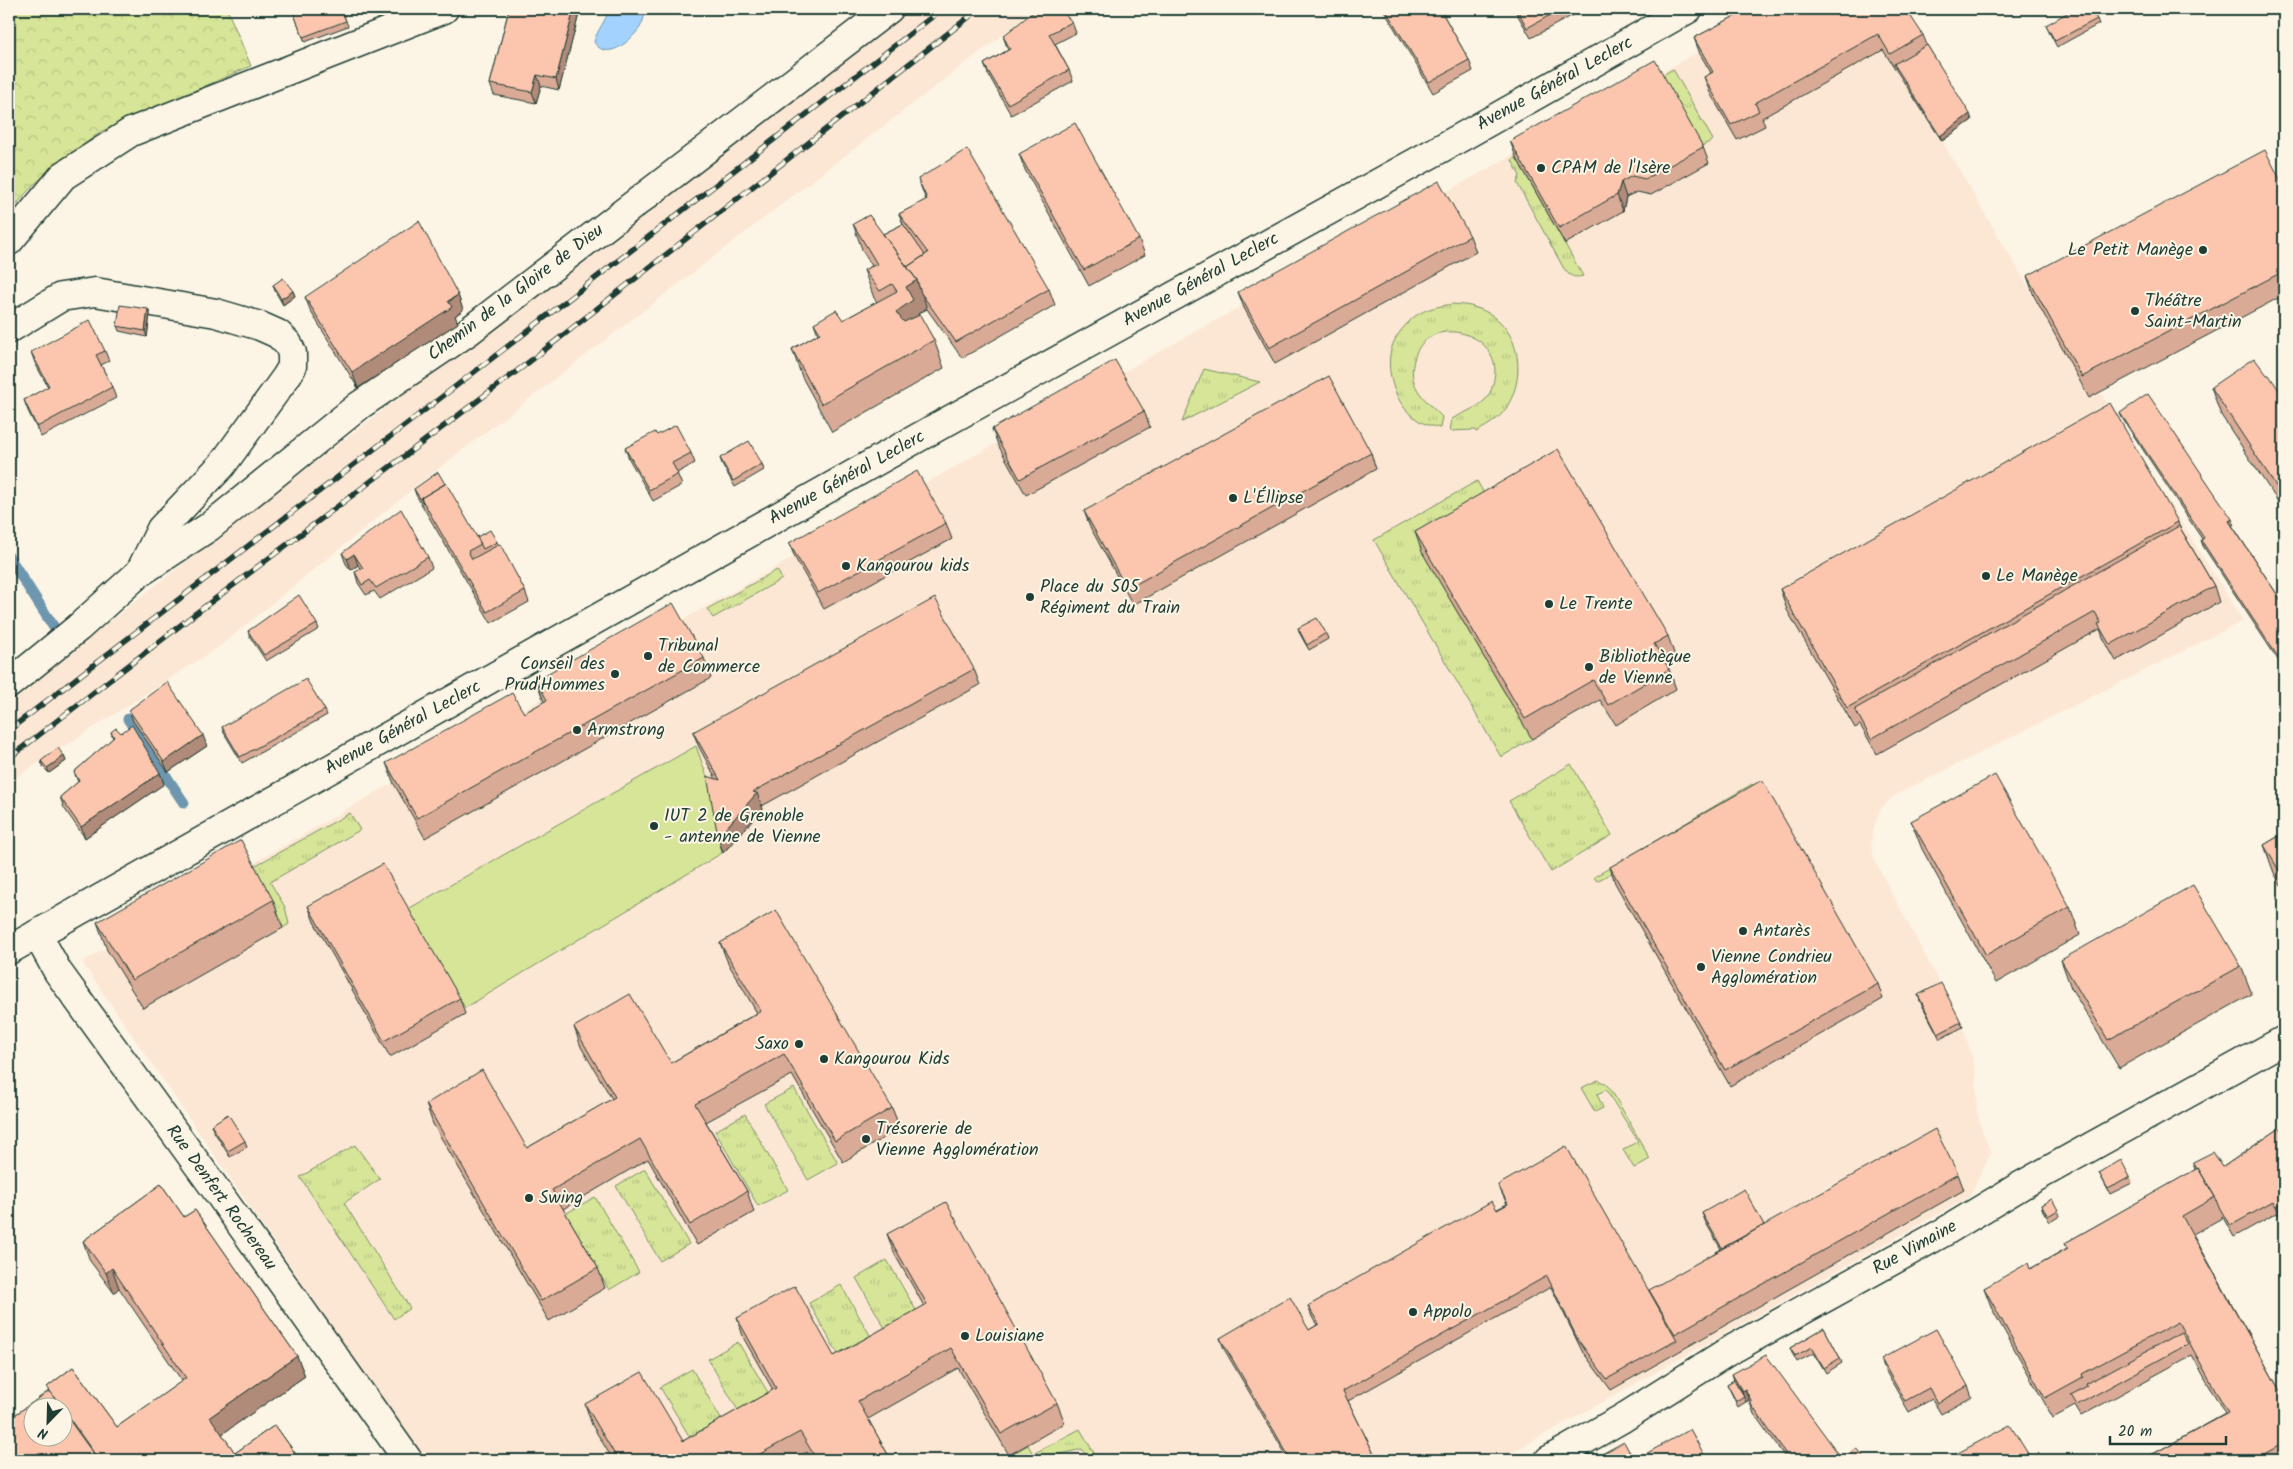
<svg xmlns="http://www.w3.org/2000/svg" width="2293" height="1469" font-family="Kalam,sans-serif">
<defs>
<pattern id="grass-tufts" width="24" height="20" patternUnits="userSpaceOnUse" patternTransform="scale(1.25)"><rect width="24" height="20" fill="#d6e598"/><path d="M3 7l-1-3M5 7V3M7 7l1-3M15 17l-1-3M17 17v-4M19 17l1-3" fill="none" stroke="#b7c584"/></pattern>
<pattern id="forest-crowns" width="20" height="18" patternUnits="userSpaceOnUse" patternTransform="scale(1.25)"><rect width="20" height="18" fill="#d6e598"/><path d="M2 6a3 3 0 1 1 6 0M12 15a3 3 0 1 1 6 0" fill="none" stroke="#b7c584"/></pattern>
</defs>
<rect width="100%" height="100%" fill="#fcf5e5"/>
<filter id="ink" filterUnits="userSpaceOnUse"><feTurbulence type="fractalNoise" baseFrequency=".02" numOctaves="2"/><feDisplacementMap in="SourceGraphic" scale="10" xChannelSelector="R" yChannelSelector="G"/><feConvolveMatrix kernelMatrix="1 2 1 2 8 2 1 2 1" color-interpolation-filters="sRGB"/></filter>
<g filter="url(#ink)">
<path fill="#fce7d4" d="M903,9H1036L430,475L219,647L9,782V701L152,588Z
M1775,9H1857L1942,141L2034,296L2089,397L2100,392L2243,621L1894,796L1880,810L1873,830L1871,846L1875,861L1963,1027L1972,1055L1976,1074L1977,1111L1981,1127L1991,1153L1969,1197L1499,1460H423L82,962L394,782L1148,358Z"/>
<path fill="url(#grass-tufts)" stroke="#7a9166" d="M1673,69L1713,140L1700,147L1661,76Z
M1516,157L1583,276C1573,279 1568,275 1563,267L1517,183L1520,176L1512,160Z
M1454,304C1462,305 1470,305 1477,308C1518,321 1528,371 1508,405C1501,418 1489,425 1476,432L1475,430L1450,431L1452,419C1462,413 1477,408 1485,400C1490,395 1493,386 1494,379C1504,333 1430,312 1415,356C1406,386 1422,396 1442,417L1440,428C1431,426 1422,424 1415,418C1395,405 1383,367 1393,344C1397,334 1406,324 1414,317C1426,308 1440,306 1454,304Z
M1204,369L1260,382L1182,422Z
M1477,481L1494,511L1532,739L1501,757L1374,540Z
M777,570L782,579L713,618L707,609Z
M1571,764L1612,835L1551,872L1509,801Z
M1752,784L1757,793L1597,881L1594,877Z
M350,813L360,830L270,882L285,907L289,924L283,928L251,868Z
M1598,1080L1607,1085L1613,1093L1650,1159L1634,1168L1623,1150L1638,1141L1606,1090L1597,1094L1603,1108L1595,1112L1581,1088Z
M794,1088L838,1163L808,1180L764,1104Z
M745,1114L788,1190L758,1206L715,1131Z
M355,1145L380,1179L344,1203L410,1308L394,1319L300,1177Z
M645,1169L689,1244L660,1261L616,1186Z
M595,1197L639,1272L609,1290L565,1214Z
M887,1260L924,1324L893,1342L856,1278Z
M841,1285L878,1349L846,1368L809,1303Z
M738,1342L776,1406L746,1424L708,1359Z
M692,1369L729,1433L698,1451L660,1387Z
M1080,1429L1098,1460H1088L1082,1449L1036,1460H1001L1028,1445L1033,1454Z"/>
<path fill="url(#forest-crowns)" stroke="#7a9166" d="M9,9H227L251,66L100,132L32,186L9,214Z"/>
<path fill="#d6e598" stroke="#7a9166" d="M696,746L712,791L722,853L465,1008L408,909Z"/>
<path fill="#a3d2ff" stroke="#6e96ae" d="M609,9L646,10C644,16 643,24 639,29C629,42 607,62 594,42C597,30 606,21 609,9Z"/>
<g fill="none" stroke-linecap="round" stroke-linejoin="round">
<path stroke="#6e96ae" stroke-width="11" d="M9,557L55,629
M128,719L184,803"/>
<defs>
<path id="minor" d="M9,241L63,176L131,132L444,9
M9,329L61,297L95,292L216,313L260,326L278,334L288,344L292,353V367L286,377L222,465L161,529L140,572
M9,684L78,628L139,573L209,527L360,405L469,331L889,9
M37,934L58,972L219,1194L408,1460
M1549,1460L1623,1418L1727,1352L1944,1232L2022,1185L2284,1040"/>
<path id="major" d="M9,950L937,427L1467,134L1688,9"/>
</defs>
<use href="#minor" stroke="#1f3d34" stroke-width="31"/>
<use href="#major" stroke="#1f3d34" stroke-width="31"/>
<use href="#minor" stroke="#fcf5e5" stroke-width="28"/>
<use href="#major" stroke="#fcf5e5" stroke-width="28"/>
<defs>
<path id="rail" d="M9,730L521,336L942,9
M9,758L195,614L529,362L979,9"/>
</defs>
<use href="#rail" stroke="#1f3d34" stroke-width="5.5"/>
<use href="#rail" stroke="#fcf5e5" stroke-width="4" stroke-dasharray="11" stroke-linecap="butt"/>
</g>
<path fill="#d9aa96" stroke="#1f3d34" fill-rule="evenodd" d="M292,9H341L348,26L305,42Z
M509,9H577L579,14L559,90L541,86L536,103L494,95L490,84Z
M1383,9H1440L1469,60L1473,71L1433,93Z
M1514,9H1584L1531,38Z
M1748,9L1923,35L1927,45L1972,120L1942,141L1883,50L1762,118L1765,126L1737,140L1710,93L1704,77L1711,73L1700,54L1694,38Z
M2273,9H2284V27Z
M2097,19L2099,24L2057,47L2048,30L2046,25Z
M1072,22L1076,33L1055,44L1069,70L1073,81L1011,115L988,74L984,64L1008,50L1003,36Z
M1510,141L1703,147L1709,163L1651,195L1637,192L1626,197L1623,211L1565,244L1516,157Z
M1019,154L1139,239L1145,255L1089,286L1025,170Z
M918,179L1049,289L1055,305L962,358L927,309L918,314L934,340L944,368L832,432L802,377L792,349L818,334L814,323L843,320L877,302L874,298L864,270L872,266L863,252L853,224L883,234L903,224L899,214L926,200Z
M2284,187V295L2089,398L2034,296L2027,276Z
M1470,236L1476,252L1275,364L1244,308L1238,292Z
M273,285L293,291L295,296L283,305L275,291Z
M458,295L463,310L455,316L458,323L358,388L311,312L305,297Z
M148,309L150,314L147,337L119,331L117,326Z
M105,351L109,361L101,365L112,387L116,398L41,437L28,411L24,400L48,387L35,363L31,352Z
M2211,387L2284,398V511L2221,415Z
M1144,411L1150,427L1026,495L998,445L992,429Z
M2120,413L2234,524L2232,525L2284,605V669L2203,546L2201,540L2202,539L2122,418Z
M657,435L691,453L695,463L677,473L682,485L653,501L629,459L625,448Z
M1371,453L1376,469L1133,605L1090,527L1084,511Z
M720,458L762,464L764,470L735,487L722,464Z
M414,489L477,537L497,542L525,591L529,602L491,623L416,495Z
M2178,522L2179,526L2214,586L2219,602L2116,661L2104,640L2100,629L1877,754L1860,725L1855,728L1787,610L1780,589Z
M946,523L952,539L824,609L795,558L789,543Z
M1415,532L1668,636L1675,656L1665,662L1669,669L1676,689L1616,725L1600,700L1532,739L1422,552Z
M342,553L428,557L432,568L380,599L374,591L366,595L358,583L355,572L361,569L358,565L351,570L346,564Z
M317,624L319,629L266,661L250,637L248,631Z
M1298,628L1326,633L1328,639L1309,650L1300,634Z
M704,658L711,678L425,838L394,784L386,763L524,713L544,702L536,680Z
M974,669L980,685L762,806L763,809L723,853L718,837L716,779L699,747L693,732Z
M129,710L207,746L168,772L133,721Z
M325,710L327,715L242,763L224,733L222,727Z
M111,732L121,733L160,773L164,784L85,838L64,808L60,797L78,782L74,772L113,738Z
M64,756L66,761L49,773L43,767L41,761Z
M1911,821L2070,907L2080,935L1996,983L1922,849Z
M2284,833V890L2274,873L2264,845Z
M1610,867L1878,984L1883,999L1730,1086L1615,883Z
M273,900L283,928L143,1008L107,950L97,922Z
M308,906L460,998L465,1014L390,1057L314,922Z
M720,943L892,1108L900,1128L843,1162L792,1075L706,1122L747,1191L754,1212L697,1245L648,1159L563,1209L598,1268L605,1288L549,1321L433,1124L426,1104L527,1148L612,1099L581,1047L574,1027L671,1063L757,1013L728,963Z
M2061,960L2241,966L2252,994L2119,1068L2071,988Z
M1918,995L1961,1022L1963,1027L1940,1039L1920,1001Z
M211,1125L245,1141L247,1147L230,1157L213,1130Z
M2280,1128V1217L2277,1213L2234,1237L2222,1216V1218L2193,1234L2284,1398V1460H2142L2225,1414L2192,1355L2081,1416L2075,1406L2053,1418L1992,1309L1984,1288L2030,1269L2067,1248L2065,1243L2195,1170L2193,1162L2223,1167Z
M2099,1173L2130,1177L2132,1183L2110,1194Z
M1958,1174L1964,1190L1611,1390L1582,1351L1551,1287L1348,1401L1375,1456L1379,1460H1289L1224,1349L1220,1338L1309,1330L1317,1325L1312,1317L1308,1306L1507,1204L1498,1185L1650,1292L1721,1249L1706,1223L1702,1213L1764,1225Z
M161,1184L184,1217L195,1210L297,1356L305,1376L222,1434L235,1453L275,1425L300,1460H9V1419L49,1391L47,1387L73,1367L117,1427L182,1381L119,1288L114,1293L90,1261L83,1241ZM32,1406H62V1436H32Z
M2041,1205L2058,1210L2060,1216L2050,1222L2043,1211Z
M887,1234L1057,1403L1065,1423L1009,1455L958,1368L868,1419L891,1460H812L807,1452L792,1460H613L592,1425L585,1404L683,1441L773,1390L744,1339L737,1318L834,1356L924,1306L895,1255Z
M1824,1328L1840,1358L1842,1363L1826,1373L1814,1353L1797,1362L1792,1353L1790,1348Z
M1881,1359L1968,1386L1972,1397L1941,1414L1932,1399L1909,1412L1885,1370Z
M1732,1374L1843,1460H1787L1754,1414L1749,1400L1738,1407L1727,1384L1734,1380Z"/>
<path fill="#b08b7a" stroke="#1f3d34" d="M574,9H577L579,14L559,90L556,79Z
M537,75L541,86L536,103L532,92Z
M1970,114L1972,120L1942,141L1940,136Z
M1621,182L1626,197L1623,211L1617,195Z
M917,280L927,308L918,314L923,328L907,340L896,312L906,287Z
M293,291L295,296L283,305L281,299Z
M458,295L463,310L455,316L458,323L358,388L352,372Z
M148,309L150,314L147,337L145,331Z
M2232,519L2234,524L2231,526L2229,521Z
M354,554L358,565L351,570L347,559Z
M203,735L207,746L168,772L164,762Z
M64,756L66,761L49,773L47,768Z
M160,773L164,784L85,838L81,827Z
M757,793L763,809L723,853L718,837Z
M2284,1200V1214L2280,1217L2276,1206Z
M112,1268L119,1288L114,1293L106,1273Z
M297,1356L305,1376L218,1437L210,1417Z
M1745,1389L1749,1400L1746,1402L1742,1391Z"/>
<path fill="#fcc6ae" stroke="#1f3d34" d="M292,9H341L346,21L303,37Z
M509,9H574L556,79L537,75L532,92L490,84Z
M1037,9H1060L1072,22L1049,34L1069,70L1008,104L984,64L1010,49L1003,36Z
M1385,9H1440L1469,60L1429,82Z
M1517,9H1561L1527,28Z
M1748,9H1906L1923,35L1890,54L1878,34L1755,103L1759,111L1731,125L1704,77L1713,72L1694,38Z
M2074,9H2090L2097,19L2055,41L2046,25Z
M2277,9H2284V21Z
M1927,45L1970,114L1940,136L1894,64Z
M1655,60L1703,147L1645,179L1632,176L1621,182L1617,195L1559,228L1510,141Z
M1075,123L1139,239L1084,270L1019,154Z
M967,149L1049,289L956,342L921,293L917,280L907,267L928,253L899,214L927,199L918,179Z
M2265,150L2284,187V271L2082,377L2027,276Z
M1439,181L1470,236L1269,348L1238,292Z
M869,215L917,280L906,287L913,300L896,312L904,322L920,315L934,340L821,404L792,349L820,333L814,323L836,310L843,320L897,291L892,284L880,291L864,270L877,264L853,224Z
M419,221L458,295L448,301L452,307L352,372L305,297Z
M903,224L925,255L907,267L883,234Z
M283,278L293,291L281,299L273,285Z
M120,305L148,309L145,331L117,326Z
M90,320L105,351L96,355L112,387L37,427L24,400L49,386L31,352Z
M2254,358L2267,375H2269L2284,398V498L2211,387Z
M1115,360L1144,411L1020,479L992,429Z
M1329,376L1371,453L1127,589L1084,511Z
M2148,394L2232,519L2229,521L2284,605V666L2201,540L2204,538L2120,413Z
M2110,403L2178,522L1847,708L1780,589Z
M676,425L691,453L672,463L678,474L649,490L625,448L655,432L657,435Z
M749,441L762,464L733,481L720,458Z
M1558,449L1668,636L1654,644L1669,669L1608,705L1593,680L1525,719L1415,532Z
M917,471L946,523L818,593L789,543Z
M438,472L445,484L421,498L423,503L414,489Z
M446,483L481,544L468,551L472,559L500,544L525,591L487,612L421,498Z
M401,509L428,557L376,588L370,580L362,585L355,572L363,568L354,554L347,559L342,553Z
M2179,526L2214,586L2110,645L2098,624L2101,623L2095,612L1871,739L1855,709Z
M490,530L497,542L483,549L477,537Z
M299,595L317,624L264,655L248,631Z
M935,598L974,669L753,792L757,793L718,837L707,776L720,780L693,732Z
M673,603L704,658L417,818L386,763L512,693L524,713L547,700L536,680Z
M1317,618L1326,633L1307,645L1298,628Z
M306,679L325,710L240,757L222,727Z
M167,682L203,735L164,762L129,710Z
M132,725L160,773L81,827L60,797L79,781L74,772L114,737L111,732L116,728L121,733Z
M58,748L64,756L47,768L41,761Z
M1995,775L2070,907L1986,955L1911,821Z
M1762,780L1878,984L1725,1070L1610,867Z
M2284,833V879L2264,845Z
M241,840L273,900L132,980L97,922Z
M383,864L460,998L384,1041L308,906Z
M2193,885L2241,966L2108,1040L2061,960Z
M776,910L892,1108L835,1141L784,1054L695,1104L747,1191L690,1225L640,1139L552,1190L598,1268L541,1301L426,1104L482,1070L527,1148L615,1097L574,1027L630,994L671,1063L761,1011L720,943Z
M1941,983L1961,1022L1938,1034L1918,995Z
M228,1114L245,1141L228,1151L211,1125Z
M2280,1128L2284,1133V1200L2276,1206L2273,1202L2230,1226L2218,1205L2215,1197L2198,1168L2197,1169L2193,1162L2213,1152L2223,1167Z
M1935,1129L1958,1174L1675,1334L1649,1290Z
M1566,1146L1677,1340L1607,1379L1578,1340L1547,1276L1343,1391L1375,1456L1379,1460H1291L1220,1338L1290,1297L1309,1330L1319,1324L1308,1306L1492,1201L1497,1210L1508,1204L1498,1185Z
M2121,1160L2130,1177L2108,1189L2099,1173Z
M2198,1168L2215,1197L2182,1216L2284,1398V1443L2253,1460H2142L2228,1413L2178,1322L2082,1374L2083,1377L2045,1398L1984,1288L2028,1263L2030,1269L2068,1248L2065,1243Z
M161,1184L184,1217L195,1210L297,1356L210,1417L240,1460H99L62,1408V1406H61L47,1387L73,1367L117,1427L186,1378L112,1268L106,1273L83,1241Z
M1744,1189L1764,1225L1722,1248L1702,1213Z
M2052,1199L2058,1210L2048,1216L2041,1205Z
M946,1202L1057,1403L1001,1434L951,1348L858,1401L891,1460H817L800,1432L749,1460H618L585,1404L642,1372L683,1441L776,1388L737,1318L795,1286L834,1356L927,1304L887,1234Z
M1824,1328L1840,1358L1824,1368L1812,1347L1795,1356L1790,1348Z
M1936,1329L1968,1386L1937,1403L1929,1388L1905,1401L1881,1359Z
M2181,1332L2188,1344L2077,1405L2071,1395L2087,1386L2086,1384Z
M1766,1355L1843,1460H1790L1750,1403L1752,1402L1745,1389L1742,1391L1732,1374Z
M1734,1380L1744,1396L1736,1401L1727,1384Z
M49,1391L60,1406H32V1436H62V1410L98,1460H9V1419Z
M275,1425L300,1460H240L235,1453Z
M2010,1425L2032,1460H1945Z
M1690,1429L1707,1460H1635Z
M1624,1442L1634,1460H1591Z
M1857,1448L1866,1460H1850L1847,1456Z
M366,1454L370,1460H358Z"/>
</g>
<g fill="#1f3d34" stroke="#fcf5e5" stroke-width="2">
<circle cx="1541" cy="168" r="5"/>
<circle cx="2203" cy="250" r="5"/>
<circle cx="2135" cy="311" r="5"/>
<circle cx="1233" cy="498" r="5"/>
<circle cx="846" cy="566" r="5"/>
<circle cx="1986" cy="576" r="5"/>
<circle cx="1030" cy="597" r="5"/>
<circle cx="1549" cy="604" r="5"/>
<circle cx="648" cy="656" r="5"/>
<circle cx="1589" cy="667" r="5"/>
<circle cx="615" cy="674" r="5"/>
<circle cx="577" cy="730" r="5"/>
<circle cx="654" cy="826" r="5"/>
<circle cx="1743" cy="931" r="5"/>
<circle cx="1701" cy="967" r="5"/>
<circle cx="799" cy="1044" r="5"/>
<circle cx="824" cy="1059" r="5"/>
<circle cx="866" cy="1139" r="5"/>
<circle cx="529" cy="1198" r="5"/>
<circle cx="1413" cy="1312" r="5"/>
<circle cx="965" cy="1336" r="5"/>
</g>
<g text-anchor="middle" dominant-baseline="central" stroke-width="4" stroke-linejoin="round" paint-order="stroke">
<g font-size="18" fill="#1f3d34" stroke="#fcf5e5">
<text transform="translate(1555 84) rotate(-29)">Avenue Général Leclerc</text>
<text transform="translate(1201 280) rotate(-29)">Avenue Général Leclerc</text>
<text transform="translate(516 293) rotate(-37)">Chemin de la Gloire de Dieu</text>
<text transform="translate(847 478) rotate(-29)">Avenue Général Leclerc</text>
<text transform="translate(403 728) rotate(-29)">Avenue Général Leclerc</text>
<text transform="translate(221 1198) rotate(54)">Rue Denfert Rochereau</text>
<text transform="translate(1915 1248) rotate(-29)">Rue Vimaine</text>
</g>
<g font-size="18" fill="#1f3d34" stroke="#fcf5e5" text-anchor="start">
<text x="1551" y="168">CPAM de l'Isère</text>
<text x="2193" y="250" text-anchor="end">Le Petit Manège</text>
<text x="2145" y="301">Théâtre<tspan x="2145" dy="21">Saint-Martin</tspan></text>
<text x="1243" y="498">L'Éllipse</text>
<text x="856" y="566">Kangourou kids</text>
<text x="1996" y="576">Le Manège</text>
<text x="1040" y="587">Place du 505<tspan x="1040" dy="21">Régiment du Train</tspan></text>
<text x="1559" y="604">Le Trente</text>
<text x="658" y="646">Tribunal<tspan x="658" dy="21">de Commerce</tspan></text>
<text x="1599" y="657">Bibliothèque<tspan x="1599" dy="21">de Vienne</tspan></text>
<text x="605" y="664" text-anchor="end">Conseil des<tspan x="605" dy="21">Prud'Hommes</tspan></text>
<text x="587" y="730">Armstrong</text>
<text x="664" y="816">IUT 2 de Grenoble<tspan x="664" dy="21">- antenne de Vienne</tspan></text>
<text x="1753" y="931">Antarès</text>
<text x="1711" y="957">Vienne Condrieu<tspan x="1711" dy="21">Agglomération</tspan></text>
<text x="789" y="1044" text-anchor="end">Saxo</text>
<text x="834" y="1059">Kangourou Kids</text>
<text x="876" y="1129">Trésorerie de<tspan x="876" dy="21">Vienne Agglomération</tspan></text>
<text x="539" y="1198">Swing</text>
<text x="1423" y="1312">Appolo</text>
<text x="975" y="1336">Louisiane</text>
</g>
</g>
<rect width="2293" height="1469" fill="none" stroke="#fcf5e5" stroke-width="30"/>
<rect x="15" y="15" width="2263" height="1439" fill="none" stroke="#1f3d34" stroke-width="2" filter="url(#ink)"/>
<g transform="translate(48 1422) rotate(203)"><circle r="24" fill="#fcf5e5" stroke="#a4ab9e"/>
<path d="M0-4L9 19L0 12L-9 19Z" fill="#1f3d34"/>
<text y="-8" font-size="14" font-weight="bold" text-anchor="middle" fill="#1f3d34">N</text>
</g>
<path d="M2110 1436v8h116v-8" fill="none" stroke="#1f3d34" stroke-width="2.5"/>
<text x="2118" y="1436" font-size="15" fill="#1f3d34" stroke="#fcf5e5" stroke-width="4" paint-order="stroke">20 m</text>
</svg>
